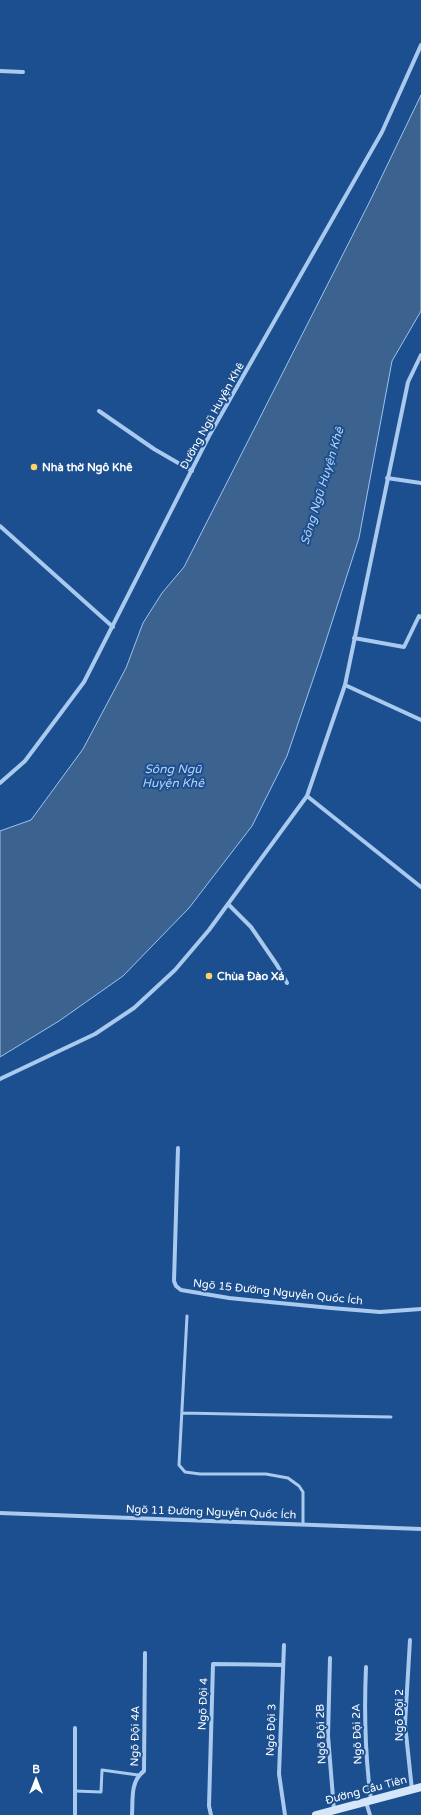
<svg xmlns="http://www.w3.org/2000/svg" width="421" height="1815" font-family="'Varela Round',sans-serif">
<rect width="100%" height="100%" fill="#1b4f8f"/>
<path fill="#3c6290" stroke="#9cc4f0" d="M421,95V311L392,361L359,538L322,653L287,756L252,826L189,908L123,976L59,1021L0,1057V831L31,820L83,749L126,668L143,623L162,593L184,567L369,203Z"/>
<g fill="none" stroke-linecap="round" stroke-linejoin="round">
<path stroke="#a9c9ee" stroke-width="3" d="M187,1316L179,1465L185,1472L200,1474H266L288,1478L299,1486L303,1492V1524
M182,1413L391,1417
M75,1791L101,1792L102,1770L138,1775"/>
<path stroke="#a9c9ee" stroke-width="4" d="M0,71L23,72
M99,411L154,449L192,471
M387,478L421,483
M0,526L113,627
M354,638L404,647L419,616L421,617
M345,685L421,720
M0,783L25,761L84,682L209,436L382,132L421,45
M307,796L421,887
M228,904L251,927L277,965L287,983
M0,1079L95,1034L134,1008L175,970L209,930L307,796L345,685L408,382L421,355
M178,1148L174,1281L176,1286L181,1290L229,1298L331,1308L380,1312L421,1309
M0,1513L421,1529
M410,1640L405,1724L412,1790
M284,1645L279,1774L285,1815
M330,1658L328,1736L334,1810
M366,1667C364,1712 365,1755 371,1800
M75,1728V1815
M366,1802L370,1815
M132,1815C133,1800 130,1781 144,1771L145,1653
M211,1815L209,1806L213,1664L283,1665"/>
<path stroke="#d6e6fa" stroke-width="8" d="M316,1815L421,1787"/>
</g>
<g fill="#ffd166" stroke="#1b4f8f" stroke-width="1.5">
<circle cx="34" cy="467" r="4"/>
<circle cx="209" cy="976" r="4"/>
</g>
<g text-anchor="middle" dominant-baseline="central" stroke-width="4" stroke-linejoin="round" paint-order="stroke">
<g font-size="11" fill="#fff" stroke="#1b4f8f">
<text transform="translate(212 416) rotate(-61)">Đường Ngũ Huyện Khê</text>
<text transform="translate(278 1292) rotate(6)">Ngõ 15 Đường Nguyễn Quốc Ích</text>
<text transform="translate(211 1512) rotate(2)">Ngõ 11 Đường Nguyễn Quốc Ích</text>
<text transform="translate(203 1704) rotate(-88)">Ngõ Đội 4</text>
<text transform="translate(399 1715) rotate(-90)">Ngõ Đội 2</text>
<text transform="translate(271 1730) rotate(-88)">Ngõ Đội 3</text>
<text transform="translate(321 1734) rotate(-92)">Ngõ Đội 2B</text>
<text transform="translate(357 1734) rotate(-92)">Ngõ Đội 2A</text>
<text transform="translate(135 1736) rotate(-89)">Ngõ Đội 4A</text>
<text transform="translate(366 1790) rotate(-15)">Đường Cầu Tiên</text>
</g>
<g font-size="11" font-weight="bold" fill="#fff" stroke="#1b4f8f" text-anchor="start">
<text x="42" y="467">Nhà thờ Ngô Khê</text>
<text x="217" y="976">Chùa Đào Xá</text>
</g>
<g font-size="12" font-style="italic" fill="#b5d3f5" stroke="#1b4f8f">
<text transform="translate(322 486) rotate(-73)">Sông Ngũ Huyện Khê</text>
<text x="173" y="769">Sông Ngũ<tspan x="173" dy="14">Huyện Khê</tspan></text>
</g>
</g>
<g transform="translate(36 1779)" stroke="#1b4f8f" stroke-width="3" paint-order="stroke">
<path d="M0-3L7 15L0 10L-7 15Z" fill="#ffffff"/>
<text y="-6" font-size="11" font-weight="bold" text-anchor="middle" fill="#ffffff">B</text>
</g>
</svg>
